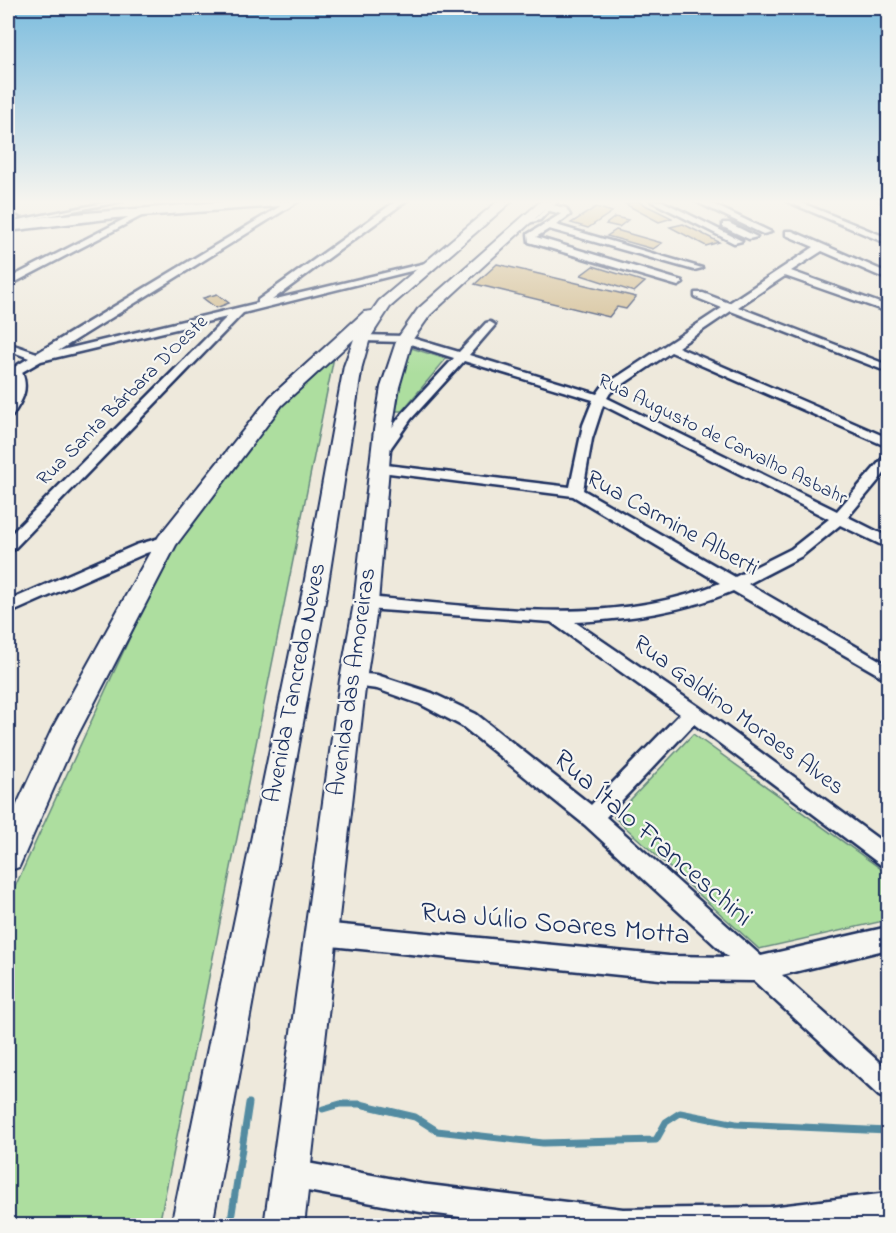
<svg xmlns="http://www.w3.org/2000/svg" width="896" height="1233" font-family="'Indie Flower',sans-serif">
<rect width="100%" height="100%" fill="#eee9dc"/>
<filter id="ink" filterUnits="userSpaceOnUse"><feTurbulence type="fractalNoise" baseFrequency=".0167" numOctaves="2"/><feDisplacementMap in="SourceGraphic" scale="12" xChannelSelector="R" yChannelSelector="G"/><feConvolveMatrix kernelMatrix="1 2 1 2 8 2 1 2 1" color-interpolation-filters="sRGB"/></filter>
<g filter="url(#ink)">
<path fill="#adde9f" stroke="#64867e" stroke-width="1.5" d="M408,347L446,359L402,411H391Z
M334,357L159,1225L8,1226V902L177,535L280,402Z
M693,734L888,874V920L759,949L614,817Z"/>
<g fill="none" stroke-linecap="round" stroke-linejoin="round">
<path stroke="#528ba1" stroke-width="7" d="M323,1109L340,1104H360L415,1117L437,1131L543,1143L656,1140L666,1122L680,1113L736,1124L888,1131
M230,1226L249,1103"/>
</g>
<path fill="#ceb686" stroke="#1b2f5e" stroke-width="1.5" d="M637,201L672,218L659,222L625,204Z
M596,207L612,212L588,228L571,223Z
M615,217L628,220L619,227L606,224Z
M683,224L719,242L706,246L670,227Z
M616,230L662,243L653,249L607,236Z
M497,264L636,297L626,309L617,307L609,317L475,284Z
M593,266L645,282L634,292L581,275Z
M217,294L229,303L216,308L203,298Z"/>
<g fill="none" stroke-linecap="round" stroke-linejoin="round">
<defs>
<path id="service" d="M114,201H123L8,224V222Z
M554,201H558L540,220L520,225V223L536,218Z"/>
<path id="minor" d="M289,201H299L58,351L258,303V300L396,201H406L272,300L430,262L435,265L243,313L13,550L8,551V537L227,317L41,361L22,372C29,390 22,401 12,416L8,417C7,403 15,392 13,378L8,379V371L29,358L8,350V343L37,353Z
M651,201H662L742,241L734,243Z
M695,201H706L771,232L763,234Z
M786,201H797L888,238V244Z
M880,201H888V206Z
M543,203L566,208L570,215L556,225L702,268L694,270L549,229L536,237L682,281L683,283L678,286L529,242L528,234L561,214L540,208V204Z
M142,210L149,212L8,286V279Z
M8,212L19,218L15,221L8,218Z
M723,223H729L757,237L749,239L723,227Z
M786,231H792L888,273V279L884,278L822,251L791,271L888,306V312L785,276L738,307L888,365V372L731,311L678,347L888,438V447L671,352L610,393L607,398L837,511L883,458L888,457V469L848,517L888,537V548L840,525L802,556L748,584L888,665V680L733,591C683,612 629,619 575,622L699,707L888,846V868L881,865L694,724L606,817L761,956L888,927V949L782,975L888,1070V1100L879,1096L754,981L669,980L321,945L313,942L310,934L313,926L321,923L669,956L728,957L585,825L462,726L420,704L377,689L347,685L344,680L347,675L353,673L377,675L432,693L476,714L591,805L680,714L551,622L366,609L360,607L358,603L360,599L366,597C481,606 610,629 720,583L573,496L373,471L371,468L373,465L378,464L570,487L583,425L593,400L464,361L411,419L387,453H377L375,450L402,414L454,358L404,342L362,341L356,338L362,335L405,336L459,352L486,323L490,322L495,325L469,355L597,394L602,387L722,308L695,297V293H703L729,303L814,247L786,235ZM603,405L829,519L791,549L735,577L583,490L592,439Z
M167,536L175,541L172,545L146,553L8,614V601L136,545Z
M291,1160L421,1184L623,1209L770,1207L888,1193V1221L849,1226H531L421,1212L291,1188L281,1184L277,1174L281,1164Z"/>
<path id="secondary" d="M498,201H512L390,307L370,338L362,366L327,590L212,1226H171L303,590L344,366L354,339L282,405L176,545L74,742L19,867L8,871V824L52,729L159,536L270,397L364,312L372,311L379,301Z
M541,201H554L430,315L413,339L399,387L392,430L378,603L366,680L304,1226H264L340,680L354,603L374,430L381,387L397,339L418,309Z"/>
<path id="primary" d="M234,201H298L291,205L115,218L8,231V223L50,216Z"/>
</defs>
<use href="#service" stroke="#1b2f5e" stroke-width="5"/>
<use href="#minor" stroke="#1b2f5e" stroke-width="5"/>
<use href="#secondary" stroke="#1b2f5e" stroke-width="4"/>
<use href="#primary" stroke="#1b2f5e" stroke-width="5"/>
<use href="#service" fill="#f6f6f2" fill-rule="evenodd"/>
<use href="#minor" fill="#f6f6f2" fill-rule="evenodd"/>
<use href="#secondary" fill="#f6f6f2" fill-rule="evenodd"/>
<use href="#primary" fill="#f6f6f2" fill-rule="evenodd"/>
</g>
</g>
<linearGradient id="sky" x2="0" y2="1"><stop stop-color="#7bbcde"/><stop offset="0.54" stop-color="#f7f5ef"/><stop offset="1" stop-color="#f7f5ef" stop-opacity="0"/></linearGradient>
<rect width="896" height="374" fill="url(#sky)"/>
<g text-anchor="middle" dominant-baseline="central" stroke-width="4.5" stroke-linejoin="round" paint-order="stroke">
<g font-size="20" fill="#1b2f5e" stroke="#f6f6f2">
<text transform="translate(123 401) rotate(-45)">Rua Santa Bárbara D'Oeste</text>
<text transform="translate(722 440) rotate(26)">Rua Augusto de Carvalho Asbahr</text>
</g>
<g font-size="24" fill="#1b2f5e" stroke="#f6f6f2">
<text transform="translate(672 524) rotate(29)">Rua Carmine Alberti</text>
<text transform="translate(353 682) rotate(-82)">Avenida das Amoreiras</text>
<text transform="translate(296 683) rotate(-79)">Avenida Tancredo Neves</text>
<text transform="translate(738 716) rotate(36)">Rua Galdino Moraes Alves</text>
</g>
<g font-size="28" fill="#1b2f5e" stroke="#f6f6f2">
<text transform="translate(652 839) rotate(41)">Rua Ítalo Franceschini</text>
<text transform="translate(555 925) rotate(5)">Rua Júlio Soares Motta</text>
</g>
</g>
<rect width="896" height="1233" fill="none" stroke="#f6f6f2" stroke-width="30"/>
<rect x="15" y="15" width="866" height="1203" fill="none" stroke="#1b2f5e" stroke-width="2" filter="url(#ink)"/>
</svg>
